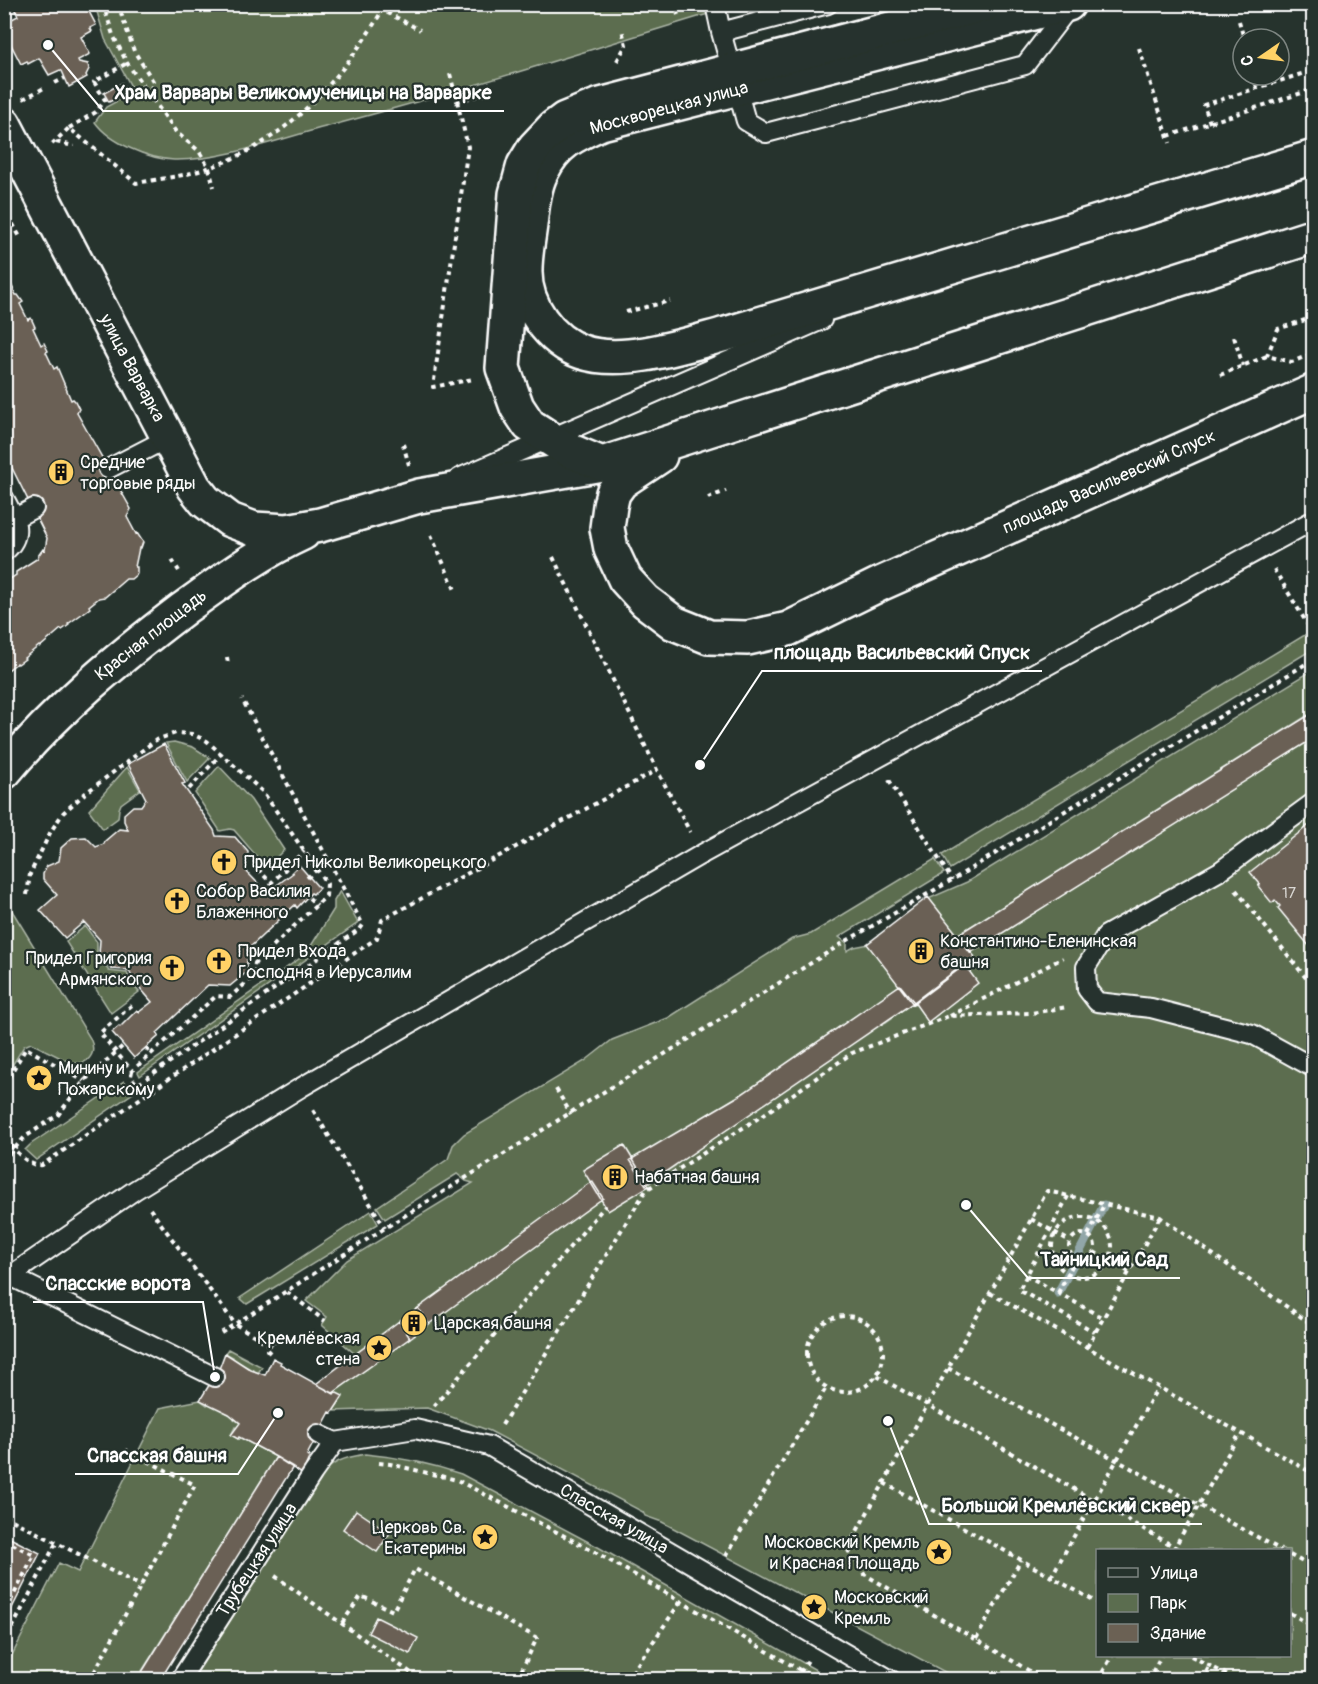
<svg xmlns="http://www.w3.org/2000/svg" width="1318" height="1684" font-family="Pangolin,sans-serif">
<rect width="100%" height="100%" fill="#26332d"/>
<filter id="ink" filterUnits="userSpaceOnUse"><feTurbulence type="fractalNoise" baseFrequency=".0167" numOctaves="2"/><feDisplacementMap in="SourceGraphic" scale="12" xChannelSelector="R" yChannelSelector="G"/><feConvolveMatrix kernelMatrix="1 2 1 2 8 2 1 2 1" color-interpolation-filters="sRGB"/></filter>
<g filter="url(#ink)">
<path fill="#5b6d4f" stroke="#adb6a7" stroke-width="1.5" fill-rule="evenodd" d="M95,5H738C600,46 463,91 325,127C280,139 219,161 174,160C149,159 110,143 95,122L106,107L134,92L105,39Z
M1308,633L1313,642V649L950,869L942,855Z
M1313,670V712L957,935L928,899L967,882Z
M1313,738V1679H958L662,1522L645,1516L643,1512L490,1431L427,1408L333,1411L343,1397L333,1393L389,1329L355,1354L322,1325L327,1317L306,1301L347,1260L473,1183L466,1181L457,1174L385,1219L377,1207L448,1159L453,1145L464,1134L585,1061L612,1040L668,1018L792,939L811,934L935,859L944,873L839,937L847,943V951L854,947L869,944L900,985L768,1077L886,1022L914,1002L928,1021C946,1012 958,988 970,972L964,964L970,953ZM750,1089L675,1166L649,1183L592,1181L644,1153ZM1098,1550H1290V1656H1098Z
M174,742L193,747L210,758L187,782L166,743Z
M219,766L251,800L284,850L266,867L234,830L230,829L220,831L195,793Z
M127,767L140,790L121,804L119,809L118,818L103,829L89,810Z
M340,891L358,923L140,1076L138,1072L306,954L334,909V901Z
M11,909L90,1038C98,1055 87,1067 69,1062L31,1043L24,1046L5,1077L4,910Z
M85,926L97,942V956L109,971L127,973L131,983L139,992L111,1013L66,942Z
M124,1081L133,1093L36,1160L25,1150L31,1144Z
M371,1211L378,1224L247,1304L240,1298Z
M228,1349L262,1367L258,1373L232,1359L233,1357L225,1353Z
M200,1400L207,1405L209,1403L235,1417L234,1419L240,1423L237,1428L235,1427L231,1435L238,1439L239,1437L276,1457L137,1679H5L4,1671L59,1563L78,1572L160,1408Z
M365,1454C398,1457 429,1463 461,1474L598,1547L832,1679L184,1680L318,1477C334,1461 343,1458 365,1454Z"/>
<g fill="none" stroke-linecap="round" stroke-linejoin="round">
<path stroke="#91a6a8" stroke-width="9" d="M1058,1293L1104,1205"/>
</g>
<path fill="#6b6154" stroke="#fff" stroke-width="1.5" d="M12,4H85L96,25L90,28L92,31L81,37L90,54L78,60L79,62L88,64L89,69L86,75L87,77L69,87L62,71L60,70L49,75L39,58L28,64L27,61L21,64L4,31V27L8,25L6,22L18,16Z
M122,83L127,93L109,102L104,93Z
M5,271L16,295H18L23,302L20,304L28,320L31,318L35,327L33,328L41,345L44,343L48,351L46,352L54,369L57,367L71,400L73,399L75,401L79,409L77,413L131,509L127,517L136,534L137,533L143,542L141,548H139L135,567H137V574L131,579H126L105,597L99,598L89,606L90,608L68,624L69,625L62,630L61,629L40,647L39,646L24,658L25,659L18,664L17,663L4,673V583L16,575V572L38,558V556L43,549L45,550L47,538L4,452Z
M1314,712V738L988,942L970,953L957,935Z
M164,744L185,783L182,784L214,830L216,836L235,837L248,852L247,872L270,896L279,887L277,885L293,873L292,872L299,865L319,888L313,894L311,893L297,908L295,905L247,950V972L230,986L208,985L157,1033L159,1036L134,1058L112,1032L119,1026L120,1027L137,1010L139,1012L152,1002L134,981L129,970L111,969L99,955L100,940L84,922L65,938L40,910L57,895L43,879V874L47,866L59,861L61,848L72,838L86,837L96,847L104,844L105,841L119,829L128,830L124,821V814L133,806H141L146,799L128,764Z
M1314,821V952L1278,908L1280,906L1275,900L1272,903L1258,886L1260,884L1250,872Z
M928,897L975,957L913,1004L867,944Z
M964,964L978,983L928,1022L914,1002Z
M900,985L914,1002L646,1185L630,1160L742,1094Z
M624,1145L649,1186L608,1211L583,1170Z
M592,1181L603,1198L429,1324L418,1308Z
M418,1308L429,1324L410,1338L399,1321Z
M399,1321L410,1338L333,1393L316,1384Z
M225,1353L251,1370L265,1375L273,1358L281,1362L280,1364L334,1394L335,1392L343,1396L332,1413L330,1412L307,1455L310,1456L302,1474L276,1457L239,1437L238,1439L231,1435L240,1423L229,1414L200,1400L219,1369Z
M276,1457L293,1467L160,1680H137Z
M356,1510L390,1533L377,1552L343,1529Z
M4,1535L40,1553L4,1624Z
M376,1617L418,1638L410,1654L368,1633Z"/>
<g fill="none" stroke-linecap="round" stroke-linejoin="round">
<defs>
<path id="service" d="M715,4L721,32L746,121L766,133L1025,65L1071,5
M721,32L828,4
M108,469L168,438
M459,478L822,320
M4,498C15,517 25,535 4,552
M15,518L34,508
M1314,802L1220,871L1106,935L1086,967L1087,989L1097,1002L1151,1008L1252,1034L1314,1068
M4,1273L215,1377
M4,1280L135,1190L300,1088L432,1011L702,854L1314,520
M318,1434L335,1442L415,1429L489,1446L891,1680
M180,1680L313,1473L335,1442"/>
<path id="tertiary" d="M1068,4L601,123C574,135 556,143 542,171C534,186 532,207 530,225C528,240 525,255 525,270C524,305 550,341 582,352C624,366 685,345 726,334L1314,157
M4,124L194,487L205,501L230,520L254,529L287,531L320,525L419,496L602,464
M4,772C58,708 117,659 183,609C222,581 259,553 303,533"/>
<path id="secondary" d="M985,4L597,106L565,119L553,128L535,147L524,165L516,194L503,368L517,407L529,425L566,449L602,464L1314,236
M660,456L621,482L613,493L610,506L607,528L611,549L625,579L645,601L674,623L709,637L748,638L788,629L880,584L1314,391"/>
</defs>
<use href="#service" stroke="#fff" stroke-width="22"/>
<use href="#tertiary" stroke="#fff" stroke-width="38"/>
<use href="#secondary" stroke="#fff" stroke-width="38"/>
<path stroke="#fff" stroke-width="4" stroke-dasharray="4.5 4.5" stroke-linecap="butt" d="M103,4L113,35L127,63L176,132L199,151L209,168L214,187
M118,4L134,51L153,81L150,94
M371,4L420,30
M674,4L678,15
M1239,21L1244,39
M1139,48L1170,143
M617,61L626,45L622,30
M450,74L457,101L490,93
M1254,75L1257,88
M55,83L65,78
M23,99L44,88
M457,101L468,147L433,387L473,379
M1210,123L1204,105L1314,70
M69,128L96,112L105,100L94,82L127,63
M1168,136L1314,89
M56,142L74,146
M52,144L69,128L136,183C160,179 185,176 208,168C289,142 345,75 386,4
M4,208L20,237
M626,312L670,301
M1314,317L1278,329L1267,356L1292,362L1314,353
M1234,337L1243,366
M1220,375L1267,356
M403,444L409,465
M708,498L726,491
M431,535L456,592
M553,557L657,770L690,832
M172,560L179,571
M1274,569L1314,635
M227,657L228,664
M889,780L952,880
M189,789L221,754
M258,869L271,883L304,851
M307,878L317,869
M1236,890L1314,988
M27,895L30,874L51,831L63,813L83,795L156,740L176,733L192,734L207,741L263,792L327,884L326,896L255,963L253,977L230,997L216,996L132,1071L100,1033L132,1005
M309,898L317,905
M950,1016L1063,958
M146,1048L151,1054
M132,1071L131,1076L137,1085L361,928L363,925L242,699
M4,1085L26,1048L84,1081
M556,1089L571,1114
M313,1110L385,1228
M4,1139C14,1148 28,1168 42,1165L377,938L382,920L657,770
M4,1162L8,1155L25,1137L58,1115L84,1081L125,1044
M1068,1196L1019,1290L1095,1332
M150,1209L235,1324L270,1345
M1052 1247a30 30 0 1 1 60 0a30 30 0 1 1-60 0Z
M1031,1219L1070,1241
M1069 1247a13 13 0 1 1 26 0a13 13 0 1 1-26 0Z
M1088,1235L1104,1205
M1094,1252L1129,1272
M1026,1275L1103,1318
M287,1292L325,1321
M990,1293L1314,1474
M1058,1293L1076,1258
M807 1354a38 38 0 1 1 76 0a38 38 0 1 1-76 0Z
M221,1333L385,1228L848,940L952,880L1314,659
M1087,1347L1160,1217
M270,1353L267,1350L273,1340L277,1342
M948,1368L1281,1550
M877,1376L1180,1550
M434,1406L605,1206
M502,1425L646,1190L760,1117L852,1053L949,1016L1032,1013L1067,1007
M379,1463L390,1464L457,1480L595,1552L817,1680
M884,1483L1098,1603
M4,1516L141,1586
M4,1540L34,1555L4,1614
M1173,1550L1240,1433
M1290,1555L1314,1568
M726,1556L826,1388
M275,1576L421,1680
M1051,1577L1158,1387
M1290,1613L1314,1627
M342,1623L361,1596L393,1611L415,1569L537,1638L517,1680
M976,1639L1021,1560
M4,1644L56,1543
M1191,1656L1237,1680
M90,1680L195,1485L126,1450
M627,1680L681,1601
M796,1680L808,1660
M1045,1680L864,1574L847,1549L1047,1191L1160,1217L1314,1326
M1098,1680L1112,1656
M1148,1680L1161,1656
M1202,1680L1210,1665"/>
<use href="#service" stroke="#26332d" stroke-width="18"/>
<use href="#tertiary" stroke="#26332d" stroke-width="33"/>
<use href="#secondary" stroke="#26332d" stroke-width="33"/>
</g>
</g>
<defs>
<symbol id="building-disc" viewBox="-11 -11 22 22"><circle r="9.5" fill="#ffd166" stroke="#26332d"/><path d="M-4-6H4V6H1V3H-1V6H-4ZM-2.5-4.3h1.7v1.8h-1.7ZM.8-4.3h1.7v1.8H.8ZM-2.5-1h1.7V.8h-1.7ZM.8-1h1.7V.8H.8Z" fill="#111"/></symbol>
<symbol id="church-disc" viewBox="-11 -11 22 22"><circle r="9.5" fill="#ffd166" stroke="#26332d"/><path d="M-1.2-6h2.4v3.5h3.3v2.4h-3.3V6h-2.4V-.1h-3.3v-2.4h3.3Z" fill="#111"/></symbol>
<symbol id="sight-disc" viewBox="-11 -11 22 22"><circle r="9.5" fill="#ffd166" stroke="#26332d"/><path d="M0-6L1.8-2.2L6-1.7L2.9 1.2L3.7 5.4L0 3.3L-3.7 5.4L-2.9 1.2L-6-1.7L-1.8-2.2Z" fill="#111"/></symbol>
</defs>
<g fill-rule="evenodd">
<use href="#building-disc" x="46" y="457" width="30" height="30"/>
<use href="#church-disc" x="209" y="847" width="30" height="30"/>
<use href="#church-disc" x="162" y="886" width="30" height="30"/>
<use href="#building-disc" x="906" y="936" width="30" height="30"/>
<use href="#church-disc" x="204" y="946" width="30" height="30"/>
<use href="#church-disc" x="157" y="953" width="30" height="30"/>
<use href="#sight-disc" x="24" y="1063" width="30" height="30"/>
<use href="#building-disc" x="600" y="1162" width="30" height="30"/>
<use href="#building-disc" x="399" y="1308" width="30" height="30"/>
<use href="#sight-disc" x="364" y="1333" width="30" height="30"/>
<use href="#sight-disc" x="470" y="1522" width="30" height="30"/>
<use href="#sight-disc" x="924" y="1537" width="30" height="30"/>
<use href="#sight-disc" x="799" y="1592" width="30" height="30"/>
</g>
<g text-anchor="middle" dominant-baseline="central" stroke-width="4.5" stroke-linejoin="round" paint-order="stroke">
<g font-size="15" fill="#dad8d4">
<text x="1289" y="893">17</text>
</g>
<g font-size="18" fill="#fff" stroke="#26332d">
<text transform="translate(669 108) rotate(-15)">Москворецкая улица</text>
<text transform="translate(132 368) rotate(62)">улица Варварка</text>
<text transform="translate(1109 482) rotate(-24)">площадь Васильевский Спуск</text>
<text transform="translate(151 635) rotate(-38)">Красная площадь</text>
<text transform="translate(614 1519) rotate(30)">Спасская улица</text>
<text transform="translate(257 1560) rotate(-57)">Трубецкая улица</text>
</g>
<g font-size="18" fill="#fff" stroke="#26332d" text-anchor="start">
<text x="80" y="462">Средние<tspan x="80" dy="21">торговые ряды</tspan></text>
<text x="244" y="862">Придел Николы Великорецкого</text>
<text x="196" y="891">Собор Василия<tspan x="196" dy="21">Блаженного</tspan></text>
<text x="940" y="941">Константино-Еленинская<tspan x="940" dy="21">башня</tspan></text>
<text x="238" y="951">Придел Входа<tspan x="238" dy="21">Господня в Иерусалим</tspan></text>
<text x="152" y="958" text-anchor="end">Придел Григория<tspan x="152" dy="21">Армянского</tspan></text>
<text x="58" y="1068">Минину и<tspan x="58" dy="21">Пожарскому</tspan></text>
<text x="634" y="1177">Набатная башня</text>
<text x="434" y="1323">Царская башня</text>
<text x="360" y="1338" text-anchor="end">Кремлёвская<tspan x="360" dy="21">стена</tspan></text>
<text x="466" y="1527" text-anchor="end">Церковь Св.<tspan x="466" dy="21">Екатерины</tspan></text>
<text x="920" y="1542" text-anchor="end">Московский Кремль<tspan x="920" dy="21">и Красная Площадь</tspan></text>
<text x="834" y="1597">Московский<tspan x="834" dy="21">Кремль</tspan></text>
</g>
</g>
<path fill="none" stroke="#fff" stroke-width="2" d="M48 45L103 111H504M700 765L762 671H1042M966 1205L1028 1278H1180M215 1377L203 1302H33M278 1413L238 1474H75M888 1421L929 1524H1202"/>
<g fill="#fff" stroke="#26332d" stroke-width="2">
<circle cx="48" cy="45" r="6"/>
<circle cx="700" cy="765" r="6"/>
<circle cx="966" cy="1205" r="6"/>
<circle cx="215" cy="1377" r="6"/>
<circle cx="278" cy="1413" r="6"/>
<circle cx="888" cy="1421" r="6"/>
</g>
<g font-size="20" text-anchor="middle" font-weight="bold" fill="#fff" stroke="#26332d" stroke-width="4.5" stroke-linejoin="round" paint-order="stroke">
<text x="303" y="99">Храм Варвары Великомученицы на Варварке</text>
<text x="902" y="659">площадь Васильевский Спуск</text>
<text x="1104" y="1266">Тайницкий Сад</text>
<text x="118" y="1290">Спасские ворота</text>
<text x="157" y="1462">Спасская башня</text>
<text x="1066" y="1512">Большой Кремлёвский сквер</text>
</g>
<rect width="1318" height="1684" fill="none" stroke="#26332d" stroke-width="24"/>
<rect x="12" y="12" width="1294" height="1660" fill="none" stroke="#fff" stroke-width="2" filter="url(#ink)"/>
<rect x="1096" y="1549" width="195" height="108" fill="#26332d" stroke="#7d8581" stroke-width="1.5"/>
<rect x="1108" y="1568" width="30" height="9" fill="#26332d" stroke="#7d8581" stroke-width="1.5"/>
<text x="1150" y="1579" font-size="18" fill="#ffffff">Улица</text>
<rect x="1108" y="1594" width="30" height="18" fill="#5b6d4f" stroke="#7d8581" stroke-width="1.5"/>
<text x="1150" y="1609" font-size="18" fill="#ffffff">Парк</text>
<rect x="1108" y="1624" width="30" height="18" fill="#6b6154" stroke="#7d8581" stroke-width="1.5"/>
<text x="1150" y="1639" font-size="18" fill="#ffffff">Здание</text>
<g transform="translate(1261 57) rotate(256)"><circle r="28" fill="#26332d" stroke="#7d8581" stroke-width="1.5"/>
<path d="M0-4.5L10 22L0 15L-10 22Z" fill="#ffd166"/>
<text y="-9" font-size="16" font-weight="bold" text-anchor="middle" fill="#ffffff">С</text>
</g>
</svg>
